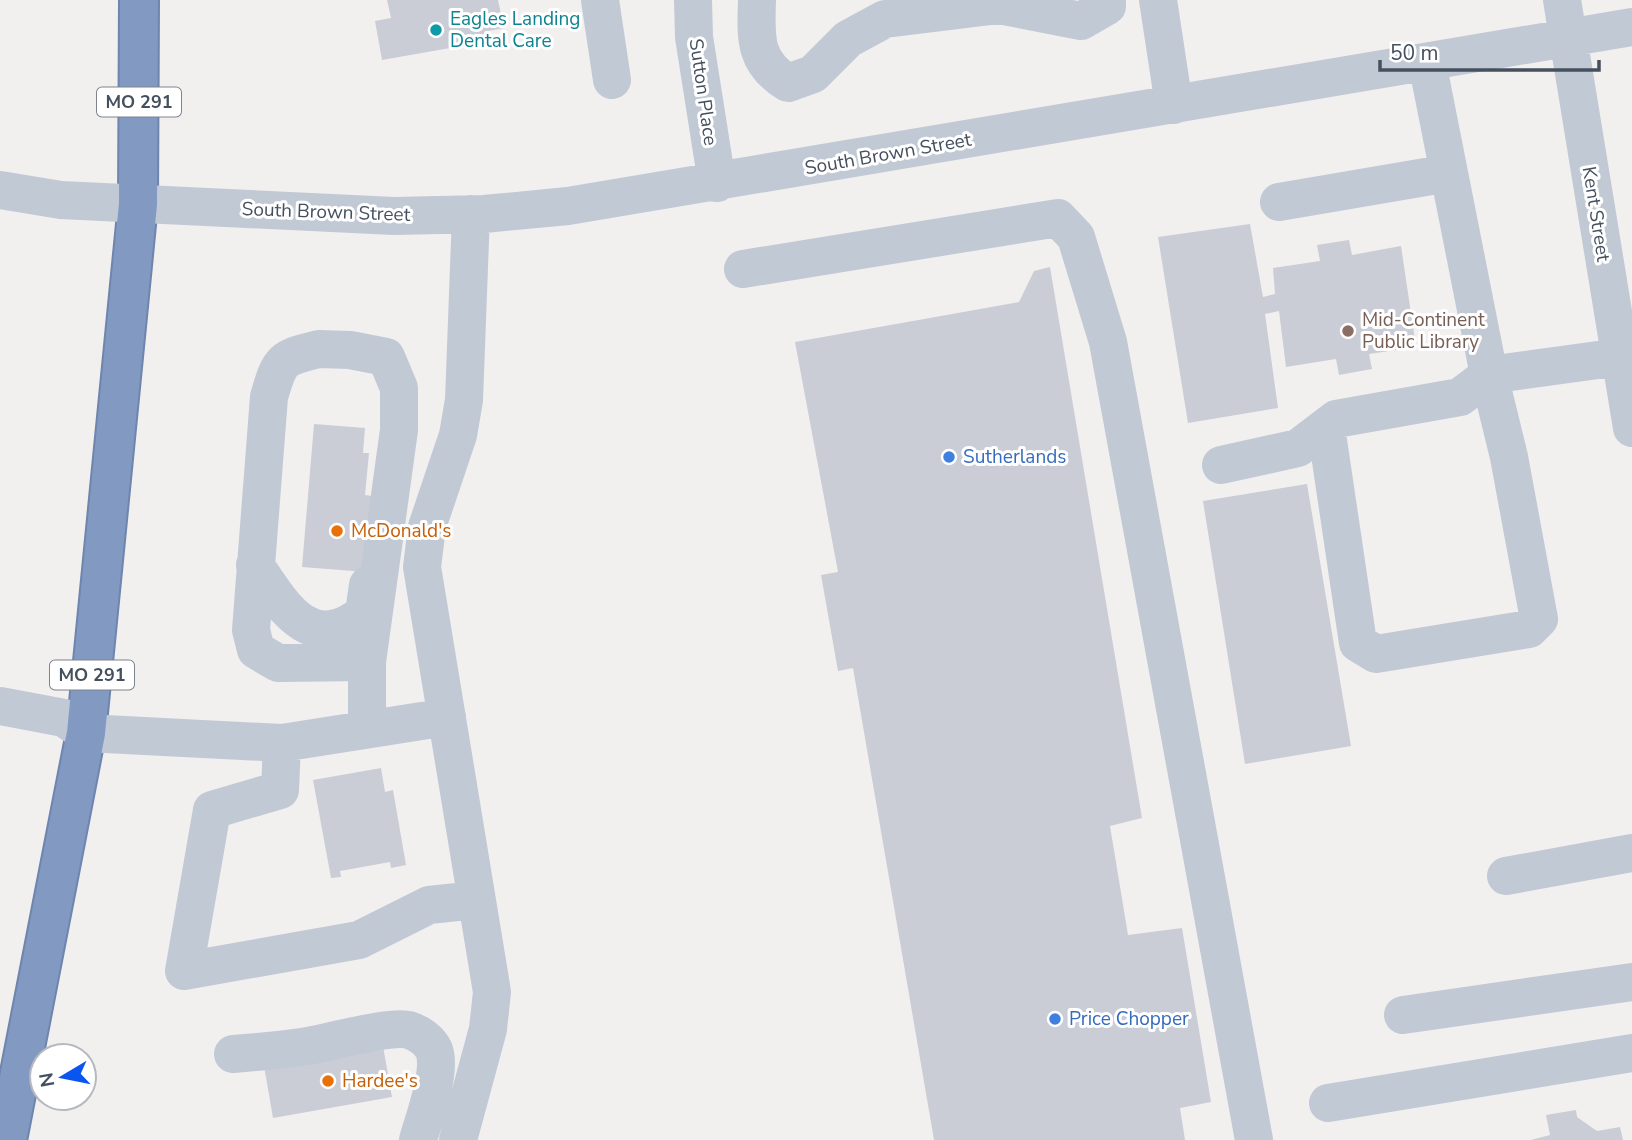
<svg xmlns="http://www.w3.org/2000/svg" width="1632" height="1140" font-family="'Nunito Sans',sans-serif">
<rect width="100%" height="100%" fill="#f2efef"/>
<path fill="#cacdd5" d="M387,0H498L504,28L488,31L490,41L382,60L375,21L391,18Z
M1250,224L1263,297L1275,294L1273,268L1320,261L1317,245L1349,240L1352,255L1401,246L1416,347L1369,354L1372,369L1339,375L1336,359L1286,367L1279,311L1265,314L1278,408L1188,423L1158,237Z
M1050,267L1142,818L1110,826L1128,935L1182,928L1211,1102L1180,1108L1185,1140H934L853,668L838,671L821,575L838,572L795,342L1019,302L1034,271Z
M314,424L365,428L363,453H369L365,495L372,496L366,572L302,567Z
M1307,484L1351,746L1245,764L1203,501Z
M381,768L385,792L393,790L406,865L391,868L390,862L340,871L341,877L331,878L313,780Z
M383,1046L392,1097L273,1118L264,1066Z
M1576,1110L1577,1117L1597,1131L1620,1127L1623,1140H1531L1550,1135L1546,1115Z"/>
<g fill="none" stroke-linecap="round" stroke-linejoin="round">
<defs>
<path id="highway" d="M7,1140L86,733L138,204L139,0"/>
</defs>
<use href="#highway" stroke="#6e85ae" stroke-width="42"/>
<path stroke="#c1c9d5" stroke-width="38" d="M600,0L612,80
M693,0L694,37L717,183
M757,0C756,36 753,62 788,83L813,74L848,39L885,19L999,5L1081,21L1107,6V0
M1158,0L1174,105
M1562,0L1632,428
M0,190L61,200L394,216L484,214L568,206L1632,27
M1279,202L1449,173
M743,269L1058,218L1076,237L1108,342L1254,1140
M319,349L350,350L386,357L399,388V430L367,662L278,663L256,650L251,630L269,397C280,359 281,358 319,349Z
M1326,427L1358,643L1376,654L1529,629L1539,619L1509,457L1489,375L1620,357
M1221,465L1298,448L1336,419L1460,397L1489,375L1427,62
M255,565C283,606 310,656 364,613L368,585
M367,662V729
M0,706L64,718L86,733L282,743L447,717
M282,743L280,790L212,810L184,971L359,940L429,905L476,900
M1506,876L1632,853
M1403,1015L1632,982
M233,1054C258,1052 283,1050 308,1046C331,1042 391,1025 409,1030C419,1033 430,1041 434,1050C442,1072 424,1118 418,1140
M1328,1103L1632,1053
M458,1140L488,1029L492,992L422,567L427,527L458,435L464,400L471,214"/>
<use href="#highway" stroke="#829ac2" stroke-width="38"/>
</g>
<circle fill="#0f9aa8" stroke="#fff" stroke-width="2.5" cx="436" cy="30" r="7"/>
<circle fill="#8d6e63" stroke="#fff" stroke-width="2.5" cx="1348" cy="331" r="7"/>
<g fill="#3f7fe0" stroke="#fff" stroke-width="2.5">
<circle cx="949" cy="457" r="7"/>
<circle cx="1055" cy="1019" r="7"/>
</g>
<g fill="#e8710a" stroke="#fff" stroke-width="2.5">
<circle cx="337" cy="531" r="7"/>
<circle cx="328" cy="1081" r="7"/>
</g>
<g text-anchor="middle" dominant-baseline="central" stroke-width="6" stroke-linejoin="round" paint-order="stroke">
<g fill="#fff" stroke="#7d848e" stroke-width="2">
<rect x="97" y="87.5" width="84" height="29" rx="5"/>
<rect x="50" y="660.5" width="84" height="29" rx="5"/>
</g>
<g font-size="18" font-weight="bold" fill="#45505e">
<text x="139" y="102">MO 291</text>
<text x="92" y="675">MO 291</text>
</g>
<g font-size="19" fill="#0d838f" stroke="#fff" text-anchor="start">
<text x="450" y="19">Eagles Landing<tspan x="450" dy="22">Dental Care</tspan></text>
</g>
<g font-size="19" fill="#45505e" stroke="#fff">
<text transform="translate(703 92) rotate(82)">Sutton Place</text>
<text transform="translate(888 154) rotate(-10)">South Brown Street</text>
<text transform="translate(326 212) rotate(2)">South Brown Street</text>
<text transform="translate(1596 214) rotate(81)">Kent Street</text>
</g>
<g font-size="19" fill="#785e54" stroke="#fff" text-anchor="start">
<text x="1362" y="320">Mid-Continent<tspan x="1362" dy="22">Public Library</tspan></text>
</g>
<g font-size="19" fill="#366cbe" stroke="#fff" text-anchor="start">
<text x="963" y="457">Sutherlands</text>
<text x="1069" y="1019">Price Chopper</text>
</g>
<g font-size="19" fill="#c56008" stroke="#fff" text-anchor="start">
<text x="351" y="531">McDonald's</text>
<text x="342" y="1081">Hardee's</text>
</g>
</g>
<g transform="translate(63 1077) rotate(260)"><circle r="33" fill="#ffffff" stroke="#b5b9bf" stroke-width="2"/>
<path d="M0-5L12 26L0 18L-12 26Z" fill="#0a55f0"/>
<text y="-10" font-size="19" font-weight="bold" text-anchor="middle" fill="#45505e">N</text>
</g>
<path d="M1380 60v10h219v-10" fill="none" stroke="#45505e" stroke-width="3.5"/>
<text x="1390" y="60" font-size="21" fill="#45505e" stroke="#ffffff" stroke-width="5" paint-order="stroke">50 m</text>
</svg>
